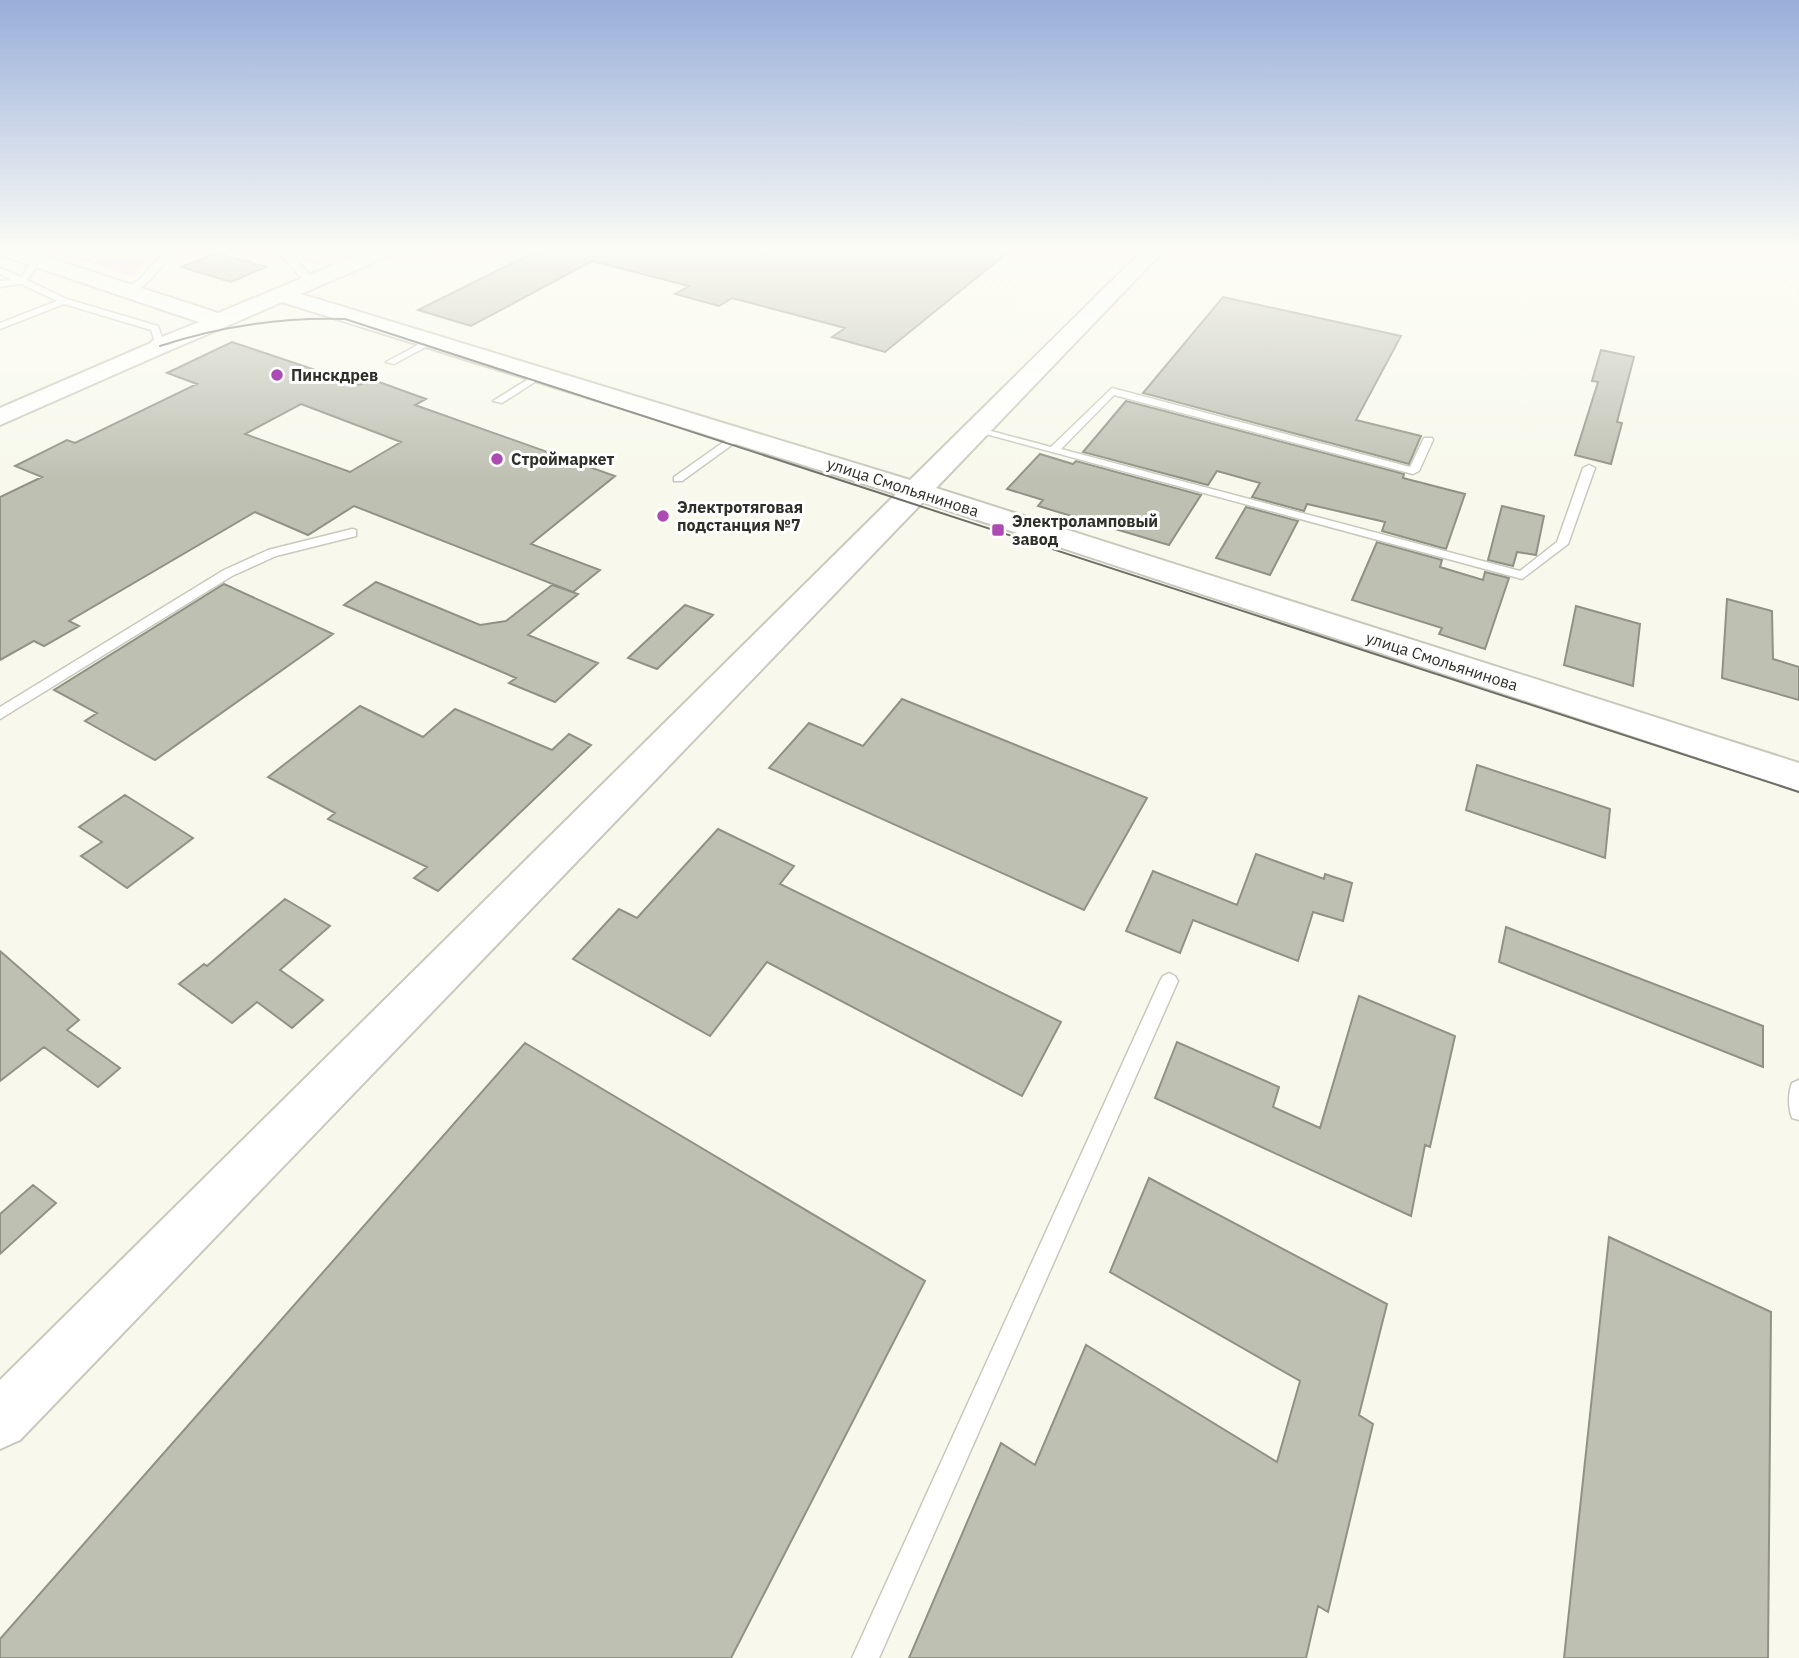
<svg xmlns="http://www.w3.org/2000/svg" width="1799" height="1658" font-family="'IBM Plex Sans',sans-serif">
<rect width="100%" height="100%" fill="#f8f9ec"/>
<path fill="#efd0ef" d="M48,249H147L152,253L136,276H130Z
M302,249H363C345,257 320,272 302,259L300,252Z"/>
<path fill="#bec0b2" stroke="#909285" stroke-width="2" fill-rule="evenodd" d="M541,249H1012L885,352L832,337L845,328L732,298L719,306L675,294L689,286L592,261L471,326L418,310Z
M217,253L266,267L231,282L181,267Z
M1223,297L1401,336L1356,420L1421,436L1409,464L1143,393Z
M232,342L360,385L371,379L426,399L415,405L615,476L531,544L600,570L573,592L354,506L308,535L255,512L69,621L79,626L44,646L34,641L0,660V497L42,477L15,466L67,440L75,443L197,384L167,373ZM301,404L401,442L350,472L245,434Z
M1601,350L1634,357L1617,422L1622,423L1611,464L1575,455L1598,382L1592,381Z
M1126,401L1404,474L1403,478L1465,494L1446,549L1382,531L1385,522L1307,504L1304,511L1252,497L1260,483L1217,471L1208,485L1083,452Z
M1040,454L1073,464L1076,461L1201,495L1169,545L1038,506L1043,500L1007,489Z
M1502,506L1544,516L1536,555L1517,552L1513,566L1488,560Z
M1246,507L1298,521L1270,575L1216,558Z
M1377,542L1442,560L1440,567L1483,580L1485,572L1509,578L1485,649L1439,634L1442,628L1352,600Z
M376,582L480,625L506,621L552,585L578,594L528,635L598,663L555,702L509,683L516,678L344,605Z
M224,584L333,634L155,760L85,721L97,713L54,690Z
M1727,599L1772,611L1773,659L1799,667V700L1722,678Z
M685,605L713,615L657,669L628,658Z
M1576,606L1640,624L1633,686L1564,665Z
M902,699L1147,798L1084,910L769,768L809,723L863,746Z
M360,706L423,737L455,709L552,750L569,734L591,745L438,891L414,878L427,867L328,819L335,813L268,777Z
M1477,765L1610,809L1605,858L1466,810Z
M125,795L193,838L127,888L81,856L102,842L79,827Z
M718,829L794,866L780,884L1061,1022L1022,1096L767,962L710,1036L573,959L619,909L637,918Z
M1256,854L1324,879L1325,874L1352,883L1343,921L1313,912L1298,961L1193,920L1180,953L1126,931L1153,871L1237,905Z
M285,899L330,926L280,970L323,1000L292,1028L257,1002L232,1023L179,984L204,964L207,966Z
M1506,927L1763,1026V1067L1499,962Z
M0,951L79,1020L67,1030L120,1068L98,1087L44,1047L0,1081Z
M1359,996L1455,1036L1430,1147L1425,1145L1411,1216L1155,1098L1177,1042L1279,1087L1273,1107L1320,1128Z
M525,1043L925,1281L731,1658H0V1639Z
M1149,1178L1387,1304L1359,1415L1373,1424L1328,1612L1318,1606L1306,1658H909L1001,1443L1035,1465L1086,1345L1277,1462L1300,1381L1110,1272Z
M33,1185L56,1203L0,1254V1214Z
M1609,1237L1771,1312L1768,1658H1564Z"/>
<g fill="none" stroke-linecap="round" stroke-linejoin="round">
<defs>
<path id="service" d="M167,249H175C164,263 145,293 125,293V289L139,280Z
M281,249H291L289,254L307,271L312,285H306C300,273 281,261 281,249Z
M521,249H532L533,250L529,252Z
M34,259L41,261L27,280L67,299L158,326L165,346L157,348L151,330L64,304L0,329V323L57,301L21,284L0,287V281L12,280L0,274V268L21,277Z
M429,339L437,341L394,364L386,362Z
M541,371L546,374L544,376L502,403L493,401Z
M1112,388L1410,467L1424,438H1432L1433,440L1419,471L1413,474L1114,395L1061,449L1520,571L1557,542L1583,468L1589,465L1595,468L1568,544L1522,579L971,430L976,427L1051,447Z
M735,434L744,436L682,481H674V477Z
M352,529L356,530V536L276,556L232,576L0,719V707L224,570L268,550Z
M1169,973L1175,976L1178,981L879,1658H852L1160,981L1163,976Z
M1799,1080V1120L1792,1118C1788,1107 1788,1093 1792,1083Z"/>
<path id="tertiary" d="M372,249H398L395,253L301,294L910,480L1144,249H1165L936,488L1799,763V791L923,502L20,1440L0,1449V1380L896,494L282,302L227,326H211L208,321L211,316Z"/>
<path id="secondary" d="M219,314L227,316L230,321L227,326L168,351H152L148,346L152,341Z"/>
<path id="primary" d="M0,249H22L227,316L230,321L227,326H211L0,255Z
M160,339L168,341L172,346L168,351L0,425V408Z"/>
</defs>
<use href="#service" stroke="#c8c9bc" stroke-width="3"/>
<use href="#tertiary" stroke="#c8c9bc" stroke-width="4"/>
<use href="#secondary" stroke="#c8c9bc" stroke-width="4"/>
<use href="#primary" stroke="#c8c9bc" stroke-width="4"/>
<path stroke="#a1a198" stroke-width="2.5" stroke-dasharray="2.5 2" stroke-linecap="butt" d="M409,257L427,249"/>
<use href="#service" fill="#fff" fill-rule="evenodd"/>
<use href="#tertiary" fill="#fff" fill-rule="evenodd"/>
<use href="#secondary" fill="#fff" fill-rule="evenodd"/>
<use href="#primary" fill="#fff" fill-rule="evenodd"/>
<path stroke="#6d6e66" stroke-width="2" d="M160,346C221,326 281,317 345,319L1799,792"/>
</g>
<linearGradient id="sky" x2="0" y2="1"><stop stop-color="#98aed9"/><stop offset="0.52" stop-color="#fcfcf6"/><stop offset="1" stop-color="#fcfcf6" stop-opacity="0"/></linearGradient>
<rect width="1799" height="481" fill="url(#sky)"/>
<g fill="#ac4bb2" stroke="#fff" stroke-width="2.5">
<circle cx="277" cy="375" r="7"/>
<circle cx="497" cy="459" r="7"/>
<circle cx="663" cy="516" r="7"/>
<rect x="991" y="523" width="14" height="14" rx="3.5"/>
</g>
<g text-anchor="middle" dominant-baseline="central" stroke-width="6" stroke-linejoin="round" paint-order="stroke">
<g font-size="16" font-weight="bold" fill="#2f2f2a" stroke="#fff" text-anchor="start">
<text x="291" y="375">Пинскдрев</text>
<text x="511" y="459">Строймаркет</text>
<text x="677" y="507">Электротяговая<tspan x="677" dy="18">подстанция №7</tspan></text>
<text x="1012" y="521">Электроламповый<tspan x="1012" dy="18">завод</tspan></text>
</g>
<g font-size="16" fill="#2f2f2a" stroke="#fff">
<text transform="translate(903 487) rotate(18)">улица Смольянинова</text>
<text transform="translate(1442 661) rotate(18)">улица Смольянинова</text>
</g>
</g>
</svg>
